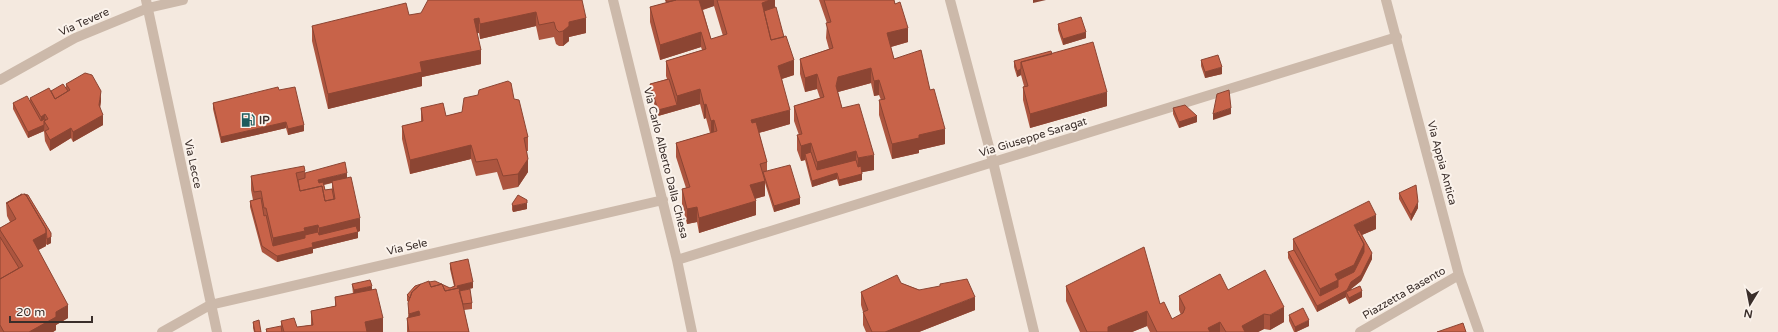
<svg xmlns="http://www.w3.org/2000/svg" width="1778" height="332" font-family="'Varela Round',sans-serif">
<rect width="100%" height="100%" fill="#f4e9df"/>
<g fill="none" stroke-linecap="round" stroke-linejoin="round">
<path stroke="#ccb9aa" stroke-width="10" d="M146,0L217,332
M613,0L677,260L692,332
M950,0L993,162L1034,332
M1386,0L1459,275L1479,332
M0,80L75,38L148,8L183,0
M677,260L1397,37
M162,332L210,305L663,200
M1360,332L1459,275"/>
</g>
<path fill="#ac553f" fill-rule="evenodd" d="M582,0L586,33L569,37V41L563,46H559L556,44L554,37L539,40L536,26L480,39L479,33H477L481,64L422,77V86L328,109L312,41V26L409,15Z
M665,0H775V8L794,75L782,79L790,124L759,133L767,162V171L800,204L774,212L765,183V196L755,199L756,215L699,233L697,222L687,224L682,204V189L686,188L676,157V143L710,133L706,118L704,119L700,104L658,116L650,91V84L667,79L666,76V61L702,50L701,47L660,60L650,22V7L666,3ZM714,6L723,36L711,39L703,10Z
M819,0H894L908,42L891,47L894,59L930,90L945,144L919,150V153L892,159L879,115V100H881L879,95L874,96L871,83L838,92L842,108L874,170L862,172V180L839,186L837,179L812,187L805,160L801,161L797,150V135H799L794,121V106L820,98L817,89L805,92L800,74V59L829,49L826,38L827,23Z
M1058,24L1086,38L1063,45L1058,30Z
M1052,54L1107,106L1030,128L1023,100V87L1024,86L1021,75L1017,77L1014,67V61Z
M1201,60L1222,74L1205,78L1201,66Z
M66,84L101,101L100,107L103,125L73,142L71,138L50,151L45,141L44,131L28,138L13,109V103L30,102V98L51,91L66,89Z
M279,90L304,131L288,135L286,128L221,143L213,109V103Z
M514,99L528,137V151H527L528,172L518,187L503,190L497,172L476,176L471,159L410,174L402,139V126L421,122V108L446,116Z
M1173,108L1197,122L1179,128L1173,114Z
M305,171V173L347,178L360,231L358,232V238L313,249V253L277,262L262,252L250,207V201L253,200L251,190V176ZM332,183V189L325,190L324,185Z
M1399,193L1418,208L1411,221L1399,199Z
M6,203L51,239V243L47,245L46,244V246L38,250L68,318L56,325V330L53,332H0V228L10,222L7,216Z
M512,204L527,209L513,212L512,210Z
M1376,229L1362,235L1372,259L1361,281L1351,289L1350,291L1362,297L1349,304L1346,298V297L1317,312L1288,258V252L1293,251V239Z
M450,263L473,288L459,291L472,303V309L464,310L469,332H407V318H408L409,302L407,301V295L429,282L450,288L454,286L450,269Z
M901,283L975,310L919,332H866L863,325V312L861,305V292Z
M352,284L372,290L383,332H266V329H281V321L297,327L311,325V311L335,306V297L353,294Z
M1066,286L1160,304L1172,319L1181,315L1179,310V296L1228,290L1284,322L1270,330L1264,329L1258,332H1150L1147,326L1132,332H1080L1066,301Z
M1289,315L1309,326L1296,332H1294L1289,321Z
M253,322L261,332H254L253,328Z"/>
<path fill="#8c4533" d="M698,0H714V6L698,11Z
M770,0H775V13L763,17L762,3Z
M1033,0H1046L1033,3Z
M536,12V26L480,39V24Z
M479,18V33L474,34V19Z
M586,18V33L569,37V22Z
M569,26V41L563,46V31Z
M908,28V42L887,48V33Z
M701,32V47L660,60V45Z
M1086,32V38L1063,45V39Z
M481,50V64L422,77V86L328,109V94L420,62Z
M794,60V75L778,80V66Z
M1222,67V74L1205,78V72Z
M871,68V83L838,92L836,101V86L838,77Z
M1021,69V75L1017,77V71Z
M817,74V89L805,92V78Z
M879,80V95L874,96V81Z
M700,89V104L658,116V110L677,105V96Z
M101,91V101L99,115V105Z
M1107,92V106L1030,128V114Z
M706,104V118L704,119V105Z
M1231,108V114L1213,120V114Z
M790,110V124L751,135V120Z
M45,114L44,131L28,138V132L41,126V117Z
M103,115V125L73,142V132Z
M1197,116V122L1179,128V122Z
M714,120V135L711,136V121Z
M286,122V128L221,143V137Z
M304,125V131L288,135V129Z
M71,128V138L50,151V140Z
M945,129V144L919,150V153L892,159V144L919,135Z
M811,143V158L805,154V160L801,161V146Z
M471,145V159L410,174V160Z
M856,151V166L817,176V162Z
M874,155V170L858,173V158Z
M528,159V172L518,187V174Z
M347,173V179L318,186V180Z
M837,173V179L812,187V181Z
M862,174V180L839,186V180Z
M765,181V196L750,200V185Z
M800,198V204L774,212V206Z
M756,201V215L699,233V218Z
M1418,202V208L1411,221V215Z
M527,203V209L513,212V206Z
M697,207V222L687,224V209Z
M1376,215V229L1357,237L1354,225Z
M360,218V231L319,241V228Z
M318,225V239L273,252V238L304,228Z
M46,229V246L33,253V240Z
M358,232V238L313,249V253L277,262V256L312,243Z
M51,233V243L47,245V239Z
M1364,244V258L1338,293L1320,302V289Z
M1372,253V259L1361,281L1351,289L1348,295L1346,292V297L1317,312V306L1351,282Z
M473,282V288L457,292V286Z
M372,286V292L354,296V290Z
M1362,291V297L1349,304V298Z
M975,297V310L919,332H885Z
M68,305V318L56,325V330L53,332H29L56,312Z
M1284,307V322L1270,330V315Z
M419,311V325L409,327V314Z
M1147,311V326L1132,332H1108V327Z
M1264,314V329L1258,332H1242V326Z
M383,318V332H365V322Z
M1309,320V326L1296,332H1295V327Z
M1220,322V332H1208V328Z"/>
<path fill="#c86349" stroke="#8c4533" d="M428,0H582L586,18L569,22V26L563,31L559,32L556,29L554,22L539,25L536,12L480,24L479,18L474,19L481,50L420,62L422,72L328,94L312,26L406,3L409,15L421,13Z
M666,0H676L667,2Z
M676,0H699L711,39L727,34L717,0H770L762,3L771,40L786,36L794,60L778,66L790,110L751,120L752,123L756,122L767,162L760,164L765,181L750,185L756,201L699,218L697,207L687,209L682,189L690,187L676,143L717,131L714,120L711,121L706,104L704,105L700,89L677,96L666,61L706,49L701,32L660,45L650,7Z
M824,0H894L895,4L900,2L908,28L887,33L894,59L921,50L930,90L934,89L945,129L919,135V138L892,144L879,100L885,99L879,80L874,81L871,68L838,77L836,86L842,108L859,104L874,155L858,158L856,151L817,162L811,143L801,146L797,135L802,134L794,106L824,97L817,74L805,78L800,59L833,48L826,23L831,22Z
M776,7L784,37L771,40L764,11Z
M1081,17L1086,32L1063,39L1058,24Z
M1093,42L1107,92L1030,114L1023,87L1028,86L1021,62Z
M1051,51L1052,54L1021,62V69L1017,71L1014,61Z
M1218,55L1222,67L1205,72L1201,60Z
M85,73L92,75L101,91L99,105L103,115L73,132L71,128L50,140L45,131L49,129L44,121L48,119L45,114L41,117L30,98L49,88L55,99L70,90L66,84Z
M669,79L677,105L658,110L650,84Z
M508,81L511,83L514,99L519,100L528,137L524,138L528,159L518,174L503,176L497,159L476,162L471,145L410,160L402,126L423,121L421,108L443,103L446,116L462,112L464,98L478,95L479,90Z
M63,84L68,91L55,99L51,91Z
M278,87L279,90L295,87L304,125L288,129L286,122L221,137L213,103Z
M1229,90L1231,108L1213,114L1217,94Z
M27,96L41,121L45,119L46,120L44,121V125L28,132L13,103Z
M1185,105L1197,116L1179,122L1173,108Z
M811,152L817,170L856,160L858,167L861,166L862,174L839,180L837,173L812,181L805,154Z
M345,162L347,173L318,180L319,183L323,182L325,190L332,189L334,199L325,201L322,186L300,191L298,180L305,178V173Z
M790,165L800,198L774,206L763,172Z
M304,166L305,171L296,173L300,191L322,186L325,201L335,199L332,181L351,177L360,218L319,228L318,225L304,228L305,231L273,238L266,208H264L261,191L254,192L251,176Z
M1416,185L1418,202L1411,215L1399,193Z
M22,194L7,203V204L6,203Z
M23,194L26,195L46,229V233L33,240L68,305L56,312V317L29,332H4L0,325V279L23,266L0,230V228L16,219L7,203Z
M24,194L28,195L51,233V237L47,239L46,229L26,195Z
M518,195L527,200V203L513,206L512,204Z
M261,198L264,216L266,215L273,246L305,238V235L318,232L319,235L356,226L358,232L312,243L313,247L277,256L262,246L250,201Z
M1369,201L1376,215L1354,225L1364,244L1354,265L1335,274L1338,280L1320,289L1293,239Z
M1359,230L1372,253L1361,275L1351,282L1347,290L1317,306L1288,252L1294,250L1320,296L1338,287V280L1354,272L1364,252V244L1357,231Z
M0,237L19,268L0,279Z
M1144,247L1160,304L1164,302L1172,319L1183,313L1185,308L1179,296L1220,274L1228,290L1265,270L1284,307L1270,315L1264,314L1242,326L1245,332H1226L1220,322L1208,328L1210,332H1157L1147,311L1108,327V332H1087L1066,286Z
M468,259L473,282L457,286L458,288L445,291L442,284L431,287L429,282L435,281L450,288L455,286L450,263Z
M897,275L901,283L919,290L940,286V284L967,279L975,297L885,332H872L863,312L868,310L861,292Z
M370,280L372,286L354,290L352,284Z
M429,281L431,287L442,284L445,291L459,288L469,332H409L407,318L420,315L419,311L409,314L408,303L412,292L421,284Z
M421,284L412,292L410,298L407,295L415,286Z
M1360,286L1362,291L1349,298L1346,292Z
M376,289L383,318L365,322L367,332H284L281,321L294,318L297,327L313,325L311,311L336,306L335,297Z
M470,289L472,303L463,304L459,291Z
M1303,308L1309,320L1295,327L1289,315Z
M259,320L261,332H255L253,322Z
M1463,323L1466,332H1437Z
M281,326L282,332H267L266,329Z"/>
<defs>
<symbol id="fuel-bare" viewBox="-9 -9 18 18"><path d="M-5.5-6h7V0h2V4h1.3V-2.5L3-4.5l.8-.8L6-3V5H2.5V1h-1V6h-7ZM-4.2-4.7v3.2H.2V-4.7Z" fill="#1e5b5d" stroke="#fbf3ec" stroke-width="2.5" paint-order="stroke"/></symbol>
</defs>
<g fill-rule="evenodd">
<use href="#fuel-bare" x="238" y="110" width="20" height="20"/>
</g>
<g text-anchor="middle" dominant-baseline="central" stroke-width="4" stroke-linejoin="round" paint-order="stroke">
<g font-size="11" fill="#3a2e2a" stroke="#fbf3ec">
<text transform="translate(84 22) rotate(-24)">Via Tevere</text>
<text transform="translate(1033 137) rotate(-17)">Via Giuseppe Saragat</text>
<text transform="translate(666 163) rotate(76)">Via Carlo Alberto Dalla Chiesa</text>
<text transform="translate(1442 163) rotate(75)">Via Appia Antica</text>
<text transform="translate(193 164) rotate(78)">Via Lecce</text>
<text transform="translate(407 247) rotate(-13)">Via Sele</text>
<text transform="translate(1404 293) rotate(-30)">Piazzetta Basento</text>
</g>
<g font-size="11" font-weight="bold" fill="#3a2e2a" stroke="#fbf3ec" text-anchor="start">
<text x="259" y="120">IP</text>
</g>
</g>
<g transform="translate(1750 304) rotate(190)" stroke="#fbf3ec" stroke-width="3" paint-order="stroke">
<path d="M0-3L7 15L0 10L-7 15Z" fill="#3a2e2a"/>
<text y="-6" font-size="11" font-weight="bold" text-anchor="middle" fill="#3a2e2a">N</text>
</g>
<path d="M10 316v6h82v-6" fill="none" stroke="#3a2e2a" stroke-width="2"/>
<text x="16" y="316" font-size="12" fill="#3a2e2a" stroke="#fbf3ec" stroke-width="3" paint-order="stroke">20 m</text>
</svg>
